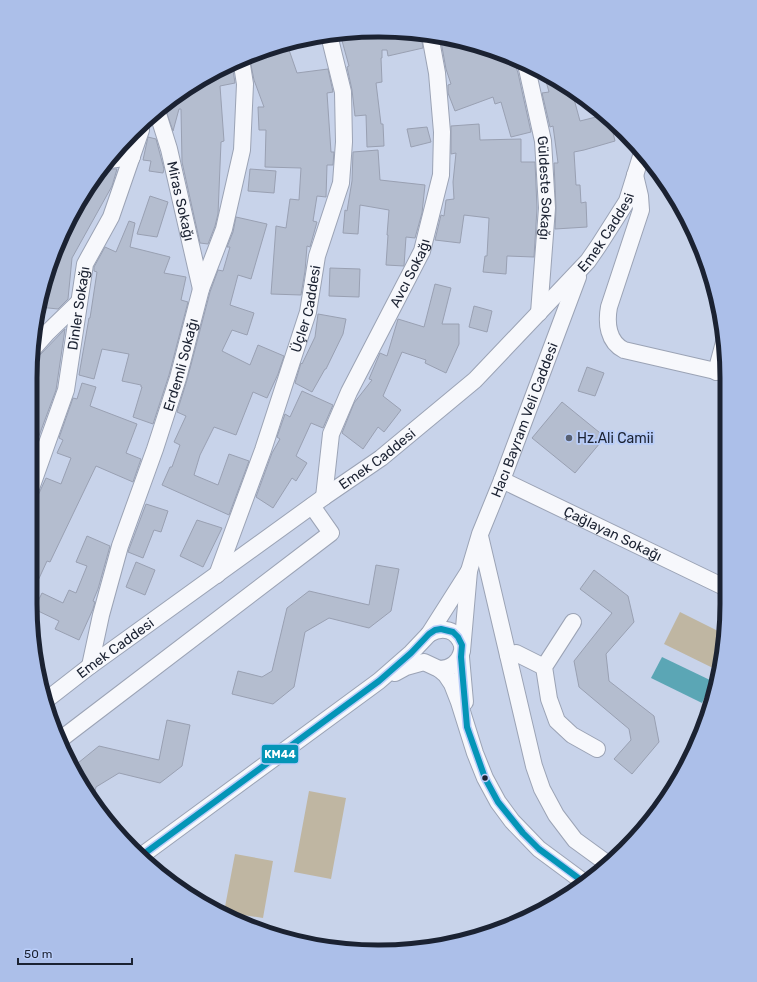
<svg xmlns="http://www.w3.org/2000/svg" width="757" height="982" font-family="Rubik,sans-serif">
<rect width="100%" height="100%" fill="#c8d3ea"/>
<path fill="#bfb6a2" d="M680,612L724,634V649L719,671L664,644Z
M309,791L346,798L331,879L294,872Z
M235,854L273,861L263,918L224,912Z"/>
<path fill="#5ba6b5" d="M662,657L712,681L702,703L651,678Z"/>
<path fill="#b4bdcf" stroke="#99a0b2" d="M379,30L421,34L423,48L388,56L387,50H382V58H381L382,82L376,83L381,124H383L384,146L367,147L366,115L355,116L352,90L347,67L349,66L341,37L367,31Z
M440,36L447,37L511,56L513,58L518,73L531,132L511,137L501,102L495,104L493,97L455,111L448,93V85L451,84L446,69Z
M287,44L297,73L328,69L333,92L327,93L331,152H334L333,165H327L326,197L317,196L313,221L317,222L310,247L307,246L305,271L301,295L271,294L276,226L286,228L290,199L299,200L301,168L265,167L266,130H259L258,107H264L254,80L249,55Z
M232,64L235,83L220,86L224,141L221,142L218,214L215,226L208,244L200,243L182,162L181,109H179L173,131L165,108L185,89Z
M544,74L571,88L580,121L604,115L610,120L615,141L584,150L574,152L576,185H580L581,203L586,202L587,227L555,229L556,208L554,163H558L553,126L550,127L542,93L549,92Z
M479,124L480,140L521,139V162H535L537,208L534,257L507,256L506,274L483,272L485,256H487L489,218L464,215L460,243L435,240L441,215L444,216L446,200L454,199L453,182L456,153L451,154V126Z
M427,127L431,142L411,147L407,129Z
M148,137L156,139L164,169L163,173L149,171L151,161L143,160Z
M378,150L380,180L425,185L422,213L415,238L406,237L404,266L386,265L388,235H387L389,210L360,205L358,234L343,233L345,210L347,211L352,181L353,152Z
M103,167L106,169H117L112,186L72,258L68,299L58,309L39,307L42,288L66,224Z
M250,169L276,171L274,193L248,191Z
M150,196L168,202L157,237L137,234Z
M236,217L267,224L251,279L238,275L230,305L254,313L247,335L232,330L222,351L250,365L258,345L284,356L278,374L267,398L253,392L236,435L214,427L200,455L194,475L218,485L229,454L249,461L229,515L162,485L170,467H172L180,445L174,442L186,416L177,412L187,380L210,292L218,270L223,271L230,247H227L233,232Z
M129,221L135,223L130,247L170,257L164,273L186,277L181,300L188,302L169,375L153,424L133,417L142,387H141V385L122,381L129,354L102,349L94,379L79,375L89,318H90L97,272L94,271V267L105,247L116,252Z
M330,268L360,269L359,297L329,296Z
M435,284L451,288L442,324H459V344L446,373L425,363L426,360L402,352L383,396L401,410L384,432L378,427L363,449L342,433L354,403L372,380L369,379L380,353L387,356L398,319L424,327Z
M474,306L492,311L487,332L469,327Z
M318,314L346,319L343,334L326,369H325L312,392L295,383L301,363L302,364L315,337Z
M65,329L56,390L30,460L31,373L34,359L39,356Z
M587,367L604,373L595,396L578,391Z
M82,383L96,387L90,406L137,424L126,453L141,459L133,482L96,466L50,562L47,561L30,598V538L36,525L30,523V513L46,478L61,484L71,458L57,453L63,440L59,438L73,398L77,399Z
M302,391L333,405L323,428L311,423L296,456L307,463L296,481L292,478L273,508L256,497L272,453L280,439L277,437L285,414L290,417Z
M562,402L605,437L575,473L532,438Z
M146,504L168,511L161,532L154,530L143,558L128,552Z
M197,520L222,528L203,567L180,556Z
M87,536L110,546L98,589L93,601L95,602L93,609L79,640L55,629L59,621L34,609L42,593L63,603L69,590L76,593L87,566L76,562Z
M136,562L155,570L145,595L126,587Z
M376,565L399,569L391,611L369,628L329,618L305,632L294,687L273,704L232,694L238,671L262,677L272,671L287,608L309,591L369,605Z
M594,570L628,596L634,622L606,654L609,681L654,716L659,742L632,774L614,759L631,740L629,729L579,687L574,661L612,613L580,589Z
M167,720L190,725L182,766L160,783L119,773L96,787L93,799L77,778L75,774L78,763L99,746L159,760Z"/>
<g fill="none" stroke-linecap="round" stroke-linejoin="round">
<defs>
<g id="minor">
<path id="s1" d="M526,64L543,141L547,208L539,313"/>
<path id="s2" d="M158,114L169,149L201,289"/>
<path d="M109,160L132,157"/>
<path d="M635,175L640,196L641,210L609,307C606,323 608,342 624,350L724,373"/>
<path d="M32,350L47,333L79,302"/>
<path d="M716,372L724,342"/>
<path id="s3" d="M502,480L724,587"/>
<path id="s4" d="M30,491L66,390L85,264L111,217L141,130"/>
<path id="s5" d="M324,497L331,434L349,392L422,251L441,175L442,132L437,73L430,35"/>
<path d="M480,536L534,766L542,789L556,815L575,840L608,864"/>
<path id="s6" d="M217,575L263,450L308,312L317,256L341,183L344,142L343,92L329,35"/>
<path d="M573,622L544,667L549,699L557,721L572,735L597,749"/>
<path d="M429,634C442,626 457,629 462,645"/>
<path d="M508,655L516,653L544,667"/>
<path d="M461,657L465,702"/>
<path id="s7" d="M90,666L101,615L120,546L155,449L178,378L201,289L224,229L242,150L245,84L241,59"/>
<path id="s8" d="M439,669C451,669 459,663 462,651L469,571L480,534L502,480L578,277"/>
<path d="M395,673L406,667L424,662L439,669L446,675L452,684L459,702L475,753L485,778L498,802L512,821L539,849L585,883"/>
<path id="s9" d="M45,701L90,666L324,497L381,458L475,380L588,261L599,245L627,201L642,153"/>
<path d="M61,739L331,533L312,506"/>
<path d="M141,856L379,681L411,653L429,634L469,571"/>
</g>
</defs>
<use href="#minor" stroke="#9ba3b5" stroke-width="18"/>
<use href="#minor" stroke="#f7f8fc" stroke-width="16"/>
<defs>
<path id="bus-1" d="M141,856L379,681L411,653L429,634L435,630L441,629L453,632L458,637L462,645L461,657L467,727L485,778L498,802L523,833L539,849L585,883"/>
</defs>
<use href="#bus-1" stroke="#b9cdf9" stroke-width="9"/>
<use href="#bus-1" stroke="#0495b7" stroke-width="6"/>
</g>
<circle fill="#586072" stroke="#b9cdf9" stroke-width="1.5" cx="569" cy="438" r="4"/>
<circle fill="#1b2232" stroke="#b9cdf9" stroke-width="1.5" cx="485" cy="778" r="3.5"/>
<g text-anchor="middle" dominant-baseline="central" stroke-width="4" stroke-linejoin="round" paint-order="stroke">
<g font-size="14" fill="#1b2232" stroke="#b9cdf9">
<text stroke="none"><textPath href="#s1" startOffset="126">Güldeste Sokağı</textPath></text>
<text stroke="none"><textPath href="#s2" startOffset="90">Miras Sokağı</textPath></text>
<text stroke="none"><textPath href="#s9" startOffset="735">Emek Caddesi</textPath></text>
<text stroke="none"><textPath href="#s5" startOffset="243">Avcı Sokağı</textPath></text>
<text stroke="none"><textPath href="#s4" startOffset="190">Dinler Sokağı</textPath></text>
<text stroke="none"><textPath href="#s6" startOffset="281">Üçler Caddesi</textPath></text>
<text stroke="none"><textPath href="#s7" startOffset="315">Erdemli Sokağı</textPath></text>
<text stroke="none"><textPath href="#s8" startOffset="273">Hacı Bayram Veli Caddesi</textPath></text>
<text stroke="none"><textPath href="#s9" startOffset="411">Emek Caddesi</textPath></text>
<text stroke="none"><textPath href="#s3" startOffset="123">Çağlayan Sokağı</textPath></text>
<text stroke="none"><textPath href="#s9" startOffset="88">Emek Caddesi</textPath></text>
</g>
<g font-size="14" fill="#1b2232" stroke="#b9cdf9" text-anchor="start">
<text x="577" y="438">Hz.Ali Camii</text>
</g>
</g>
<path d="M0 0H757V982H0ZM378 37H379A341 341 0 0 1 720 378V604A341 341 0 0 1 379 945H378A341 341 0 0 1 37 604V378A341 341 0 0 1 378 37Z" fill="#acbfe9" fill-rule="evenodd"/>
<path fill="none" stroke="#1b2232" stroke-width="5" d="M378 37H379A341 341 0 0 1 720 378V604A341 341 0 0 1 379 945H378A341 341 0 0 1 37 604V378A341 341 0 0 1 378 37Z"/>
<rect stroke="#b9cdf9" stroke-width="1.5" x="261" y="744" width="38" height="20" rx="4" fill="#0495b7"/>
<g font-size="11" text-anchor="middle" font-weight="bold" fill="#fff">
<text x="280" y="758">KM44</text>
</g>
<path d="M18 958v6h114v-6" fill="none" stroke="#1b2232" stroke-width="2"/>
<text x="24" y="958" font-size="12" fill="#1b2232" stroke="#b9cdf9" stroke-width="3" paint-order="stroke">50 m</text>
</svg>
